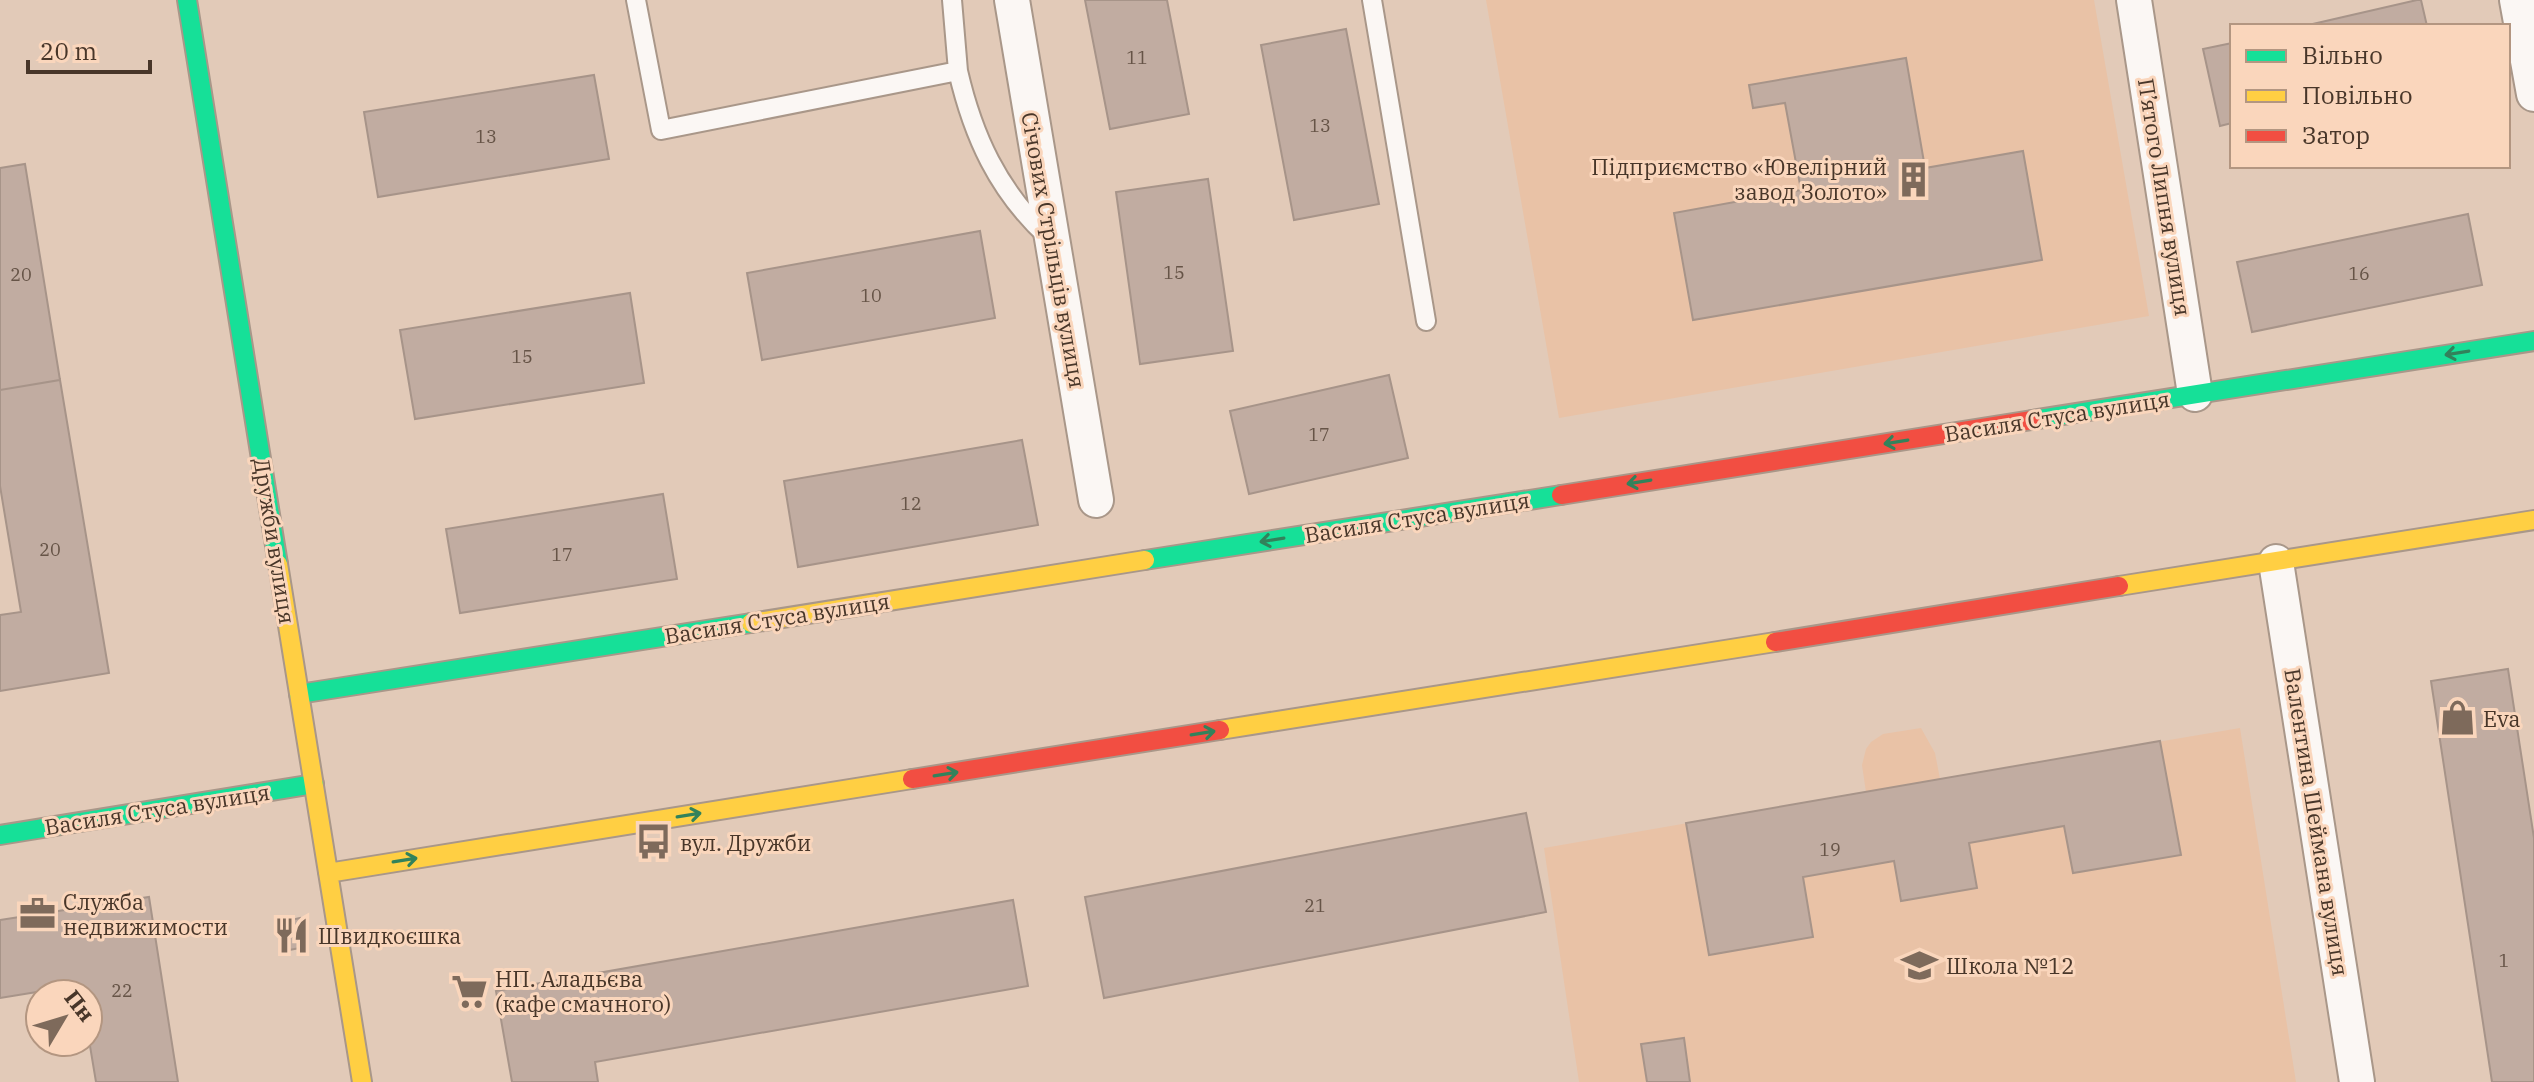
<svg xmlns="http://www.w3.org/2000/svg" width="2534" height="1082" font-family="'IBM Plex Serif',serif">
<rect width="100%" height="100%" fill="#e2cab8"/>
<path fill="#e9c2a6" d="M1486,0H2094L2149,316L1559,418Z
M1921,728L1935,753L1940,779L2240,728L2296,1082H1579L1544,848L1866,792L1862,765L1866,749L1871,742L1883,734Z"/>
<path fill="#c1aca1" stroke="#a79489" stroke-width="2" d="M1085,0H1167L1189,114L1110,129Z
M2421,0L2427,26H2304L2417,0Z
M1346,29L1379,204L1294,220L1261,45Z
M2232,43V123L2220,126L2203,49Z
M1906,58L1925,168L2023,151L2042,260L1693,320L1674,213L1801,190L1785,103L1753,108L1749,85Z
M594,75L609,159L378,197L364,112Z
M25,164L60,380L0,390V168Z
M1208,179L1233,351L1140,364L1116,192Z
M2468,214L2482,285L2252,332L2237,262Z
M980,231L995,318L762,360L747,273Z
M630,293L644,383L415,419L400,330Z
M1389,375L1408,458L1249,494L1230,411Z
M60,380L109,673L0,691V615L21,612L0,486V390Z
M1022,440L1038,525L798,567L784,481Z
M663,494L677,579L460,613L446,529Z
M2508,669L2534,838V1082H2492L2431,681Z
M2160,741L2181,855L2073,873L2064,826L1969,843L1977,888L1901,901L1894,861L1803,877L1813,937L1709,955L1686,823Z
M1526,813L1546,912L1104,998L1085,897Z
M149,897L178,1082H96L88,1034V994H82L80,985L0,998V920Z
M1013,900L1028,986L595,1062L598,1082H512L496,991Z
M300,918L305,947L284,951L278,923Z
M1684,1038L1690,1082H1647L1641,1044Z"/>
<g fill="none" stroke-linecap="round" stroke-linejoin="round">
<defs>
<path id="lane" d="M636,0L661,130L958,71L952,0
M1372,0L1426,321
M958,71C973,136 998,191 1048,237"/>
<path id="street" d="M1012,0L1096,500
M2134,0L2195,394
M2517,0L2534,94
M2276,562L2357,1082"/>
<path id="fast" d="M187,0L278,564
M2032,420L2534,341
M1145,560L1561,495
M299,694L751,623
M0,835L314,784"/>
<path id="slow" d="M278,564L362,1082
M2119,586L2534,520
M751,623L1145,560
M1220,730L1775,642
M328,873L912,779"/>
<path id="jam" d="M1561,495L2032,420
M1775,642L2119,586
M912,779L1220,730"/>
</defs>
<use href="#lane" stroke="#a99789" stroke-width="22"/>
<use href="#street" stroke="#a99789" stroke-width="38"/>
<use href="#fast" stroke="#a99789" stroke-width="22"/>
<use href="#slow" stroke="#a99789" stroke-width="22"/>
<use href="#jam" stroke="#a99789" stroke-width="22"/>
<use href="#lane" stroke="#fbf7f4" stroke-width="18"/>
<use href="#street" stroke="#fbf7f4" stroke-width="34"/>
<use href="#fast" stroke="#16e098" stroke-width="18"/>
<use href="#slow" stroke="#ffcf43" stroke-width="18"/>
<use href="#jam" stroke="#f24e42" stroke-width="18"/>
</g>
<defs><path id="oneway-shaft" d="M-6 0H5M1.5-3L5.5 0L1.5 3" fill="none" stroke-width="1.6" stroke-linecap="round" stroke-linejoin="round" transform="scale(2)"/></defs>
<g stroke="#32825b">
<use href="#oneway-shaft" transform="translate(2457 353) rotate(171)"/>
<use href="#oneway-shaft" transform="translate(1896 442) rotate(171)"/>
<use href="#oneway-shaft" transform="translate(1639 482) rotate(171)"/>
<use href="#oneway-shaft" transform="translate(1272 540) rotate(171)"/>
<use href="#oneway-shaft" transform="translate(1203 733) rotate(-9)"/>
<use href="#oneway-shaft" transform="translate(946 774) rotate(-9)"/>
<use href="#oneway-shaft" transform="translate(689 815) rotate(-9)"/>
<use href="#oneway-shaft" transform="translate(405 860) rotate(-9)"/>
</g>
<defs>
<symbol id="building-bare" viewBox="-9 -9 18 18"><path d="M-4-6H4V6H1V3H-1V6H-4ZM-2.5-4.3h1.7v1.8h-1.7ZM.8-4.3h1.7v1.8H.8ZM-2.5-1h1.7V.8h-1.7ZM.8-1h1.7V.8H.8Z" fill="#7e6a5b" stroke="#fad6bc" stroke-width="2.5" paint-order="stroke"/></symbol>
<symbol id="shop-bare" viewBox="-9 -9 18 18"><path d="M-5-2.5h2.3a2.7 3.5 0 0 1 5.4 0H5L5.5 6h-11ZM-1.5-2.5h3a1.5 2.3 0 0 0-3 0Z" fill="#7e6a5b" stroke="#fad6bc" stroke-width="2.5" paint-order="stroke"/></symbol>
<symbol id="bus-bare" viewBox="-9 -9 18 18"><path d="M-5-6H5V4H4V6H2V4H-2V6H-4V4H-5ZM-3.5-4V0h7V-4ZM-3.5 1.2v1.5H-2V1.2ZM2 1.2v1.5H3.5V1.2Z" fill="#7e6a5b" stroke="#fad6bc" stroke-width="2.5" paint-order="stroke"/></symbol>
<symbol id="office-bare" viewBox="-9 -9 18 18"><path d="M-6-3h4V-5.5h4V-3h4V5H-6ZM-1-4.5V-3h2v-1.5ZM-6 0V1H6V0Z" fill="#7e6a5b" stroke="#fad6bc" stroke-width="2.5" paint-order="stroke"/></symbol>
<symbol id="restaurant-bare" viewBox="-9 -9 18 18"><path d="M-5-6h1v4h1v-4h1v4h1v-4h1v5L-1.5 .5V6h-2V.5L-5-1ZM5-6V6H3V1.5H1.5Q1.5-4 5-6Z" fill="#7e6a5b" stroke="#fad6bc" stroke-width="2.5" paint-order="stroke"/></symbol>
<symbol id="school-bare" viewBox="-9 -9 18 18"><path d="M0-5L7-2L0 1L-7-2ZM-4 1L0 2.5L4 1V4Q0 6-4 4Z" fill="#7e6a5b" stroke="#fad6bc" stroke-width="2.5" paint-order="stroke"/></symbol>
<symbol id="supermarket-bare" viewBox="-9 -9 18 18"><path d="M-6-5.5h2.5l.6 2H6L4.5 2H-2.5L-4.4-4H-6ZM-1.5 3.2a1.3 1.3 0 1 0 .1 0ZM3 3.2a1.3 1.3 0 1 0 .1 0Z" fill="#7e6a5b" stroke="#fad6bc" stroke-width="2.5" paint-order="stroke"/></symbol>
</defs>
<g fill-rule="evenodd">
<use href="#building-bare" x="1888" y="154" width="51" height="51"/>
<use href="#shop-bare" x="2432" y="692" width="51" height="51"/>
<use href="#bus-bare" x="628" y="816" width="51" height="51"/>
<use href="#office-bare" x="12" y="888" width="51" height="51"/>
<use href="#restaurant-bare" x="266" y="910" width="51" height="51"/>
<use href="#school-bare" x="1894" y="940" width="51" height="51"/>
<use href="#supermarket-bare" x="444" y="966" width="51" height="51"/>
</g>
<g text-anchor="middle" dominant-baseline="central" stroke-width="6" stroke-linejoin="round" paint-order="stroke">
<g font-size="18" fill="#665447">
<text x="1137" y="57">11</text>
<text x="1320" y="125">13</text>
<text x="486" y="136">13</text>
<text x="1174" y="272">15</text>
<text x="2359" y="273">16</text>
<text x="21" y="274">20</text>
<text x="871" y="295">10</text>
<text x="522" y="356">15</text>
<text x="1319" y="434">17</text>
<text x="911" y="503">12</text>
<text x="50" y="549">20</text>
<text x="562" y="554">17</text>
<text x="1830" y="849">19</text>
<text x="1315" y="905">21</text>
<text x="2504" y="960">1</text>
<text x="122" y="990">22</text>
</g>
<g font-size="22" fill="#483629" stroke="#fad6bc" text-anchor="start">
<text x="1887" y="166" text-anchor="end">Підприємство «Ювелірний<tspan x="1887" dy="25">завод Золото»</tspan></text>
<text x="2483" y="718">Eva</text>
<text x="680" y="842">вул. Дружби</text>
<text x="63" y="901">Служба<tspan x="63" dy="25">недвижимости</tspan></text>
<text x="318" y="935">Швидкоєшка</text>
<text x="1946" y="965">Школа №12</text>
<text x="495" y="978">НП. Аладьєва<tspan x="495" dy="25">(кафе смачного)</tspan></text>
</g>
<g font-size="22" fill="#483629" stroke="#fad6bc">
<text transform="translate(2165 197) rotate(81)">П’ятого Липня вулиця</text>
<text transform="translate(1054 250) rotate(80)">Січових Стрільців вулиця</text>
<text transform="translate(2057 416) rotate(-9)">Василя Стуса вулиця</text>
<text transform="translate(1417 517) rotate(-9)">Василя Стуса вулиця</text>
<text transform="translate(275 541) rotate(81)">Дружби вулиця</text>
<text transform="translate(777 618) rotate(-9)">Василя Стуса вулиця</text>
<text transform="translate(157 809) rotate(-9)">Василя Стуса вулиця</text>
<text transform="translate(2317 822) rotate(81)">Валентина Шеймана вулиця</text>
</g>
</g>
<rect x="2230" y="24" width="280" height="144" fill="#fad6bc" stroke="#b39681" stroke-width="2"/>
<rect x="2246" y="50" width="40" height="12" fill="#16e098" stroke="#b39681" stroke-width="2"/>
<text x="2302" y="64" font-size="24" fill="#483629">Вільно</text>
<rect x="2246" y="90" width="40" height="12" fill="#ffcf43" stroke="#b39681" stroke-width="2"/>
<text x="2302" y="104" font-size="24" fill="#483629">Повільно</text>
<rect x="2246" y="130" width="40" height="12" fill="#f24e42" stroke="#b39681" stroke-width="2"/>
<text x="2302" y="144" font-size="24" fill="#483629">Затор</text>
<g transform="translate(64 1018) rotate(52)"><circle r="38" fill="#fad6bc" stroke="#b39681" stroke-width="2"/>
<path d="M0-6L14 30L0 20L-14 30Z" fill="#7e6a5b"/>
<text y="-12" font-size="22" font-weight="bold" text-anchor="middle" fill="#483629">Пн</text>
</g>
<path d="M28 60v12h122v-12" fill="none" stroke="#483629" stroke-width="4"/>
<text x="40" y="60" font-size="24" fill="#483629" stroke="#fad6bc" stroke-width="6" paint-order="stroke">20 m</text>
</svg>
